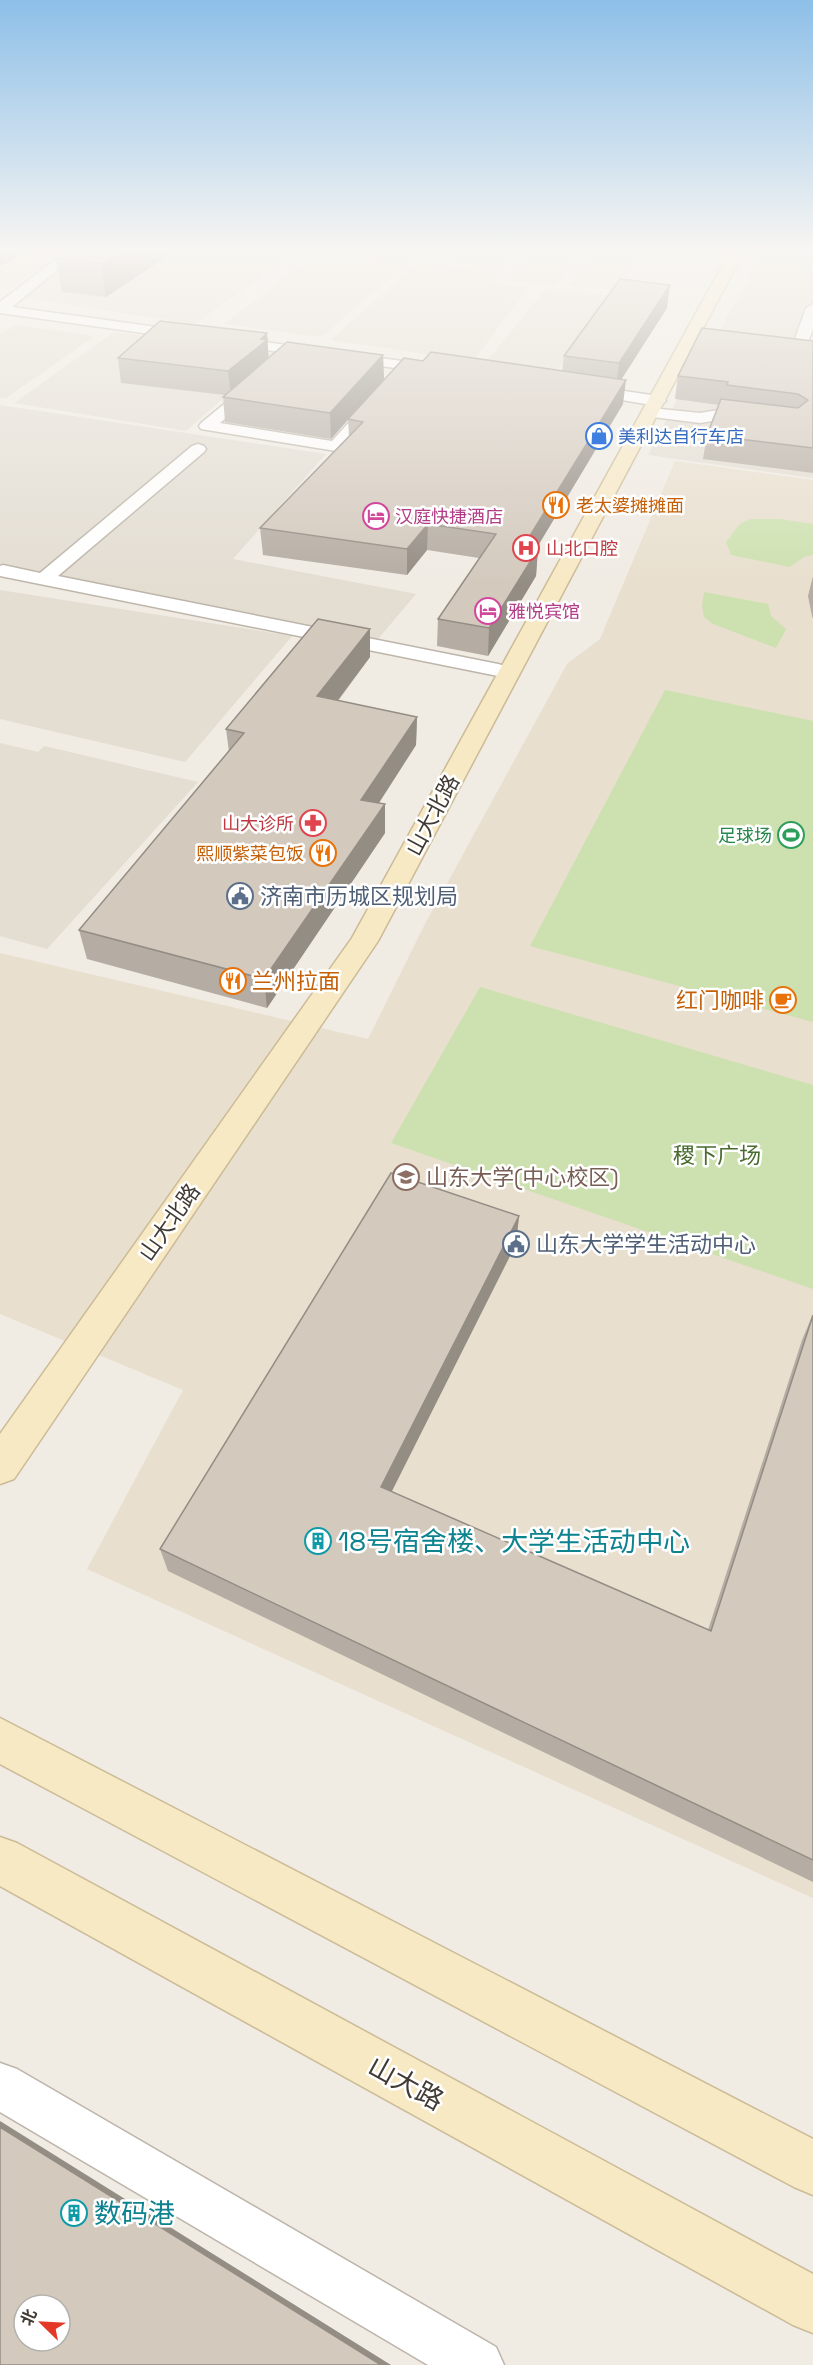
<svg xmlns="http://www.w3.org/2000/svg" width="813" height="2365" font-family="'Space Grotesk','Noto Sans SC',sans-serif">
<rect width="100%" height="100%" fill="#f0ebe3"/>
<path fill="#e3ddd2" d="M79,253H294L195,324L23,298Z
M319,253H517L501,269L394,257L411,260L321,337L224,324L310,258L366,265L378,255L372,254L361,262L314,257Z
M532,253H580L556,286L507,281Z
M593,253H642L617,290L568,286Z
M763,253H813V315L800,343L718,334Z
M418,262L499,272L490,282L528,288L473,361L331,340Z
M546,288L614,296L555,373L486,362Z
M16,325L95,336L6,398H0V334Z
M114,332L274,354L186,431L14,403Z
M704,348L813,361V478L648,455Z
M0,405L326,454L233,559L416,594L373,645L0,577Z
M0,590L292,636L185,762L0,719Z
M0,743L38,752L44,746L198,782L47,949L0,936Z"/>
<path fill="#f0e1d0" d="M0,253H56L0,297Z"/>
<path fill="#e8dfce" d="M675,461L813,480V1898L87,1569L183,1390L0,1314V953L368,1039L425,924L567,664L600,639Z"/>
<path fill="#cde1b0" d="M751,519H779L813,524V555L804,557L790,567L731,555L726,542L740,524Z
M704,592L768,604L771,616L786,629L776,648L713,624L704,617L702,606Z
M665,690L813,721V1022L530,946Z
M480,987L813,1085V1289L391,1143Z"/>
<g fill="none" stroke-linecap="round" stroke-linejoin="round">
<defs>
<path id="street" d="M64,253H78L12,307L438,366L445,370L438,374L0,313V302Z
M813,304V329L803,355L766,352L764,349L766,346L792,347L806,308Z
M256,380L264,385L261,388L220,423L332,441L371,398H381L384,401L342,449L336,451L201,429L199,426L201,423L251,382Z
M584,385L658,396L666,401L658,406L579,393L576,390Z
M651,408L700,413L718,410L755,415L763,420L755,425L718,420L700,423L645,416L643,413L645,410Z
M198,444L204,446L206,449L204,452L58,576L498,664L505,666L508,670L505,674L498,676L0,576V566L3,565L40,573L192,446Z
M0,2063L17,2069L496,2347L504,2365H428L0,2112Z"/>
<path id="secondary" d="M729,253H743L378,941L14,1479L0,1484V1434L352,938Z
M0,1718L813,2139V2195L794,2187L0,1764Z
M0,1837L17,1843L813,2274V2333L793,2325L0,1886Z"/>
</defs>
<use href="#street" stroke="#bdb5aa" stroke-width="3"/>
<use href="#secondary" stroke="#cbbb97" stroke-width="3"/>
<use href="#street" fill="#fff" fill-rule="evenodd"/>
<use href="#secondary" fill="#f8e9c5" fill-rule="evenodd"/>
</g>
<path fill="#b5ada3" d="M172,253L106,297L62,292L56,258Z
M667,308L621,379L623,404L536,549H538L536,576L488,656L437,646L438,619L479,558L427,550L407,575L263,555L260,528L349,436L348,419L423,361L562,371L564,356Z
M267,333L268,358L383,355L384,379L331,439L225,422L223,397L225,395L121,383L118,358Z
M813,341V473L703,459L707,435L719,405L675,399L678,376Z
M813,576V619L812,616L808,596Z
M370,629V657L338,701L417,717L416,745L379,803L385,804V833L267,1008L87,959L79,930L229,752L226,729Z
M519,1216L516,1244L391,1492L708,1630L802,1340L813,1314V1882L168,1571L160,1549Z"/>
<path fill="#948d84" d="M0,253H26L0,266Z
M117,253H172L106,297L101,264Z
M670,285L667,308L616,388L619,363Z
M267,333L269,364L231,395L228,371Z
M383,355L384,379L331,439L330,413Z
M626,380L623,404L521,574L523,547Z
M428,524L427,550L407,575V549Z
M538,549L536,576L488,656L489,628Z
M370,629V657L319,725L317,696Z
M417,717L416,745L362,829L361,800Z
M385,804V833L267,1008L264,979Z
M519,1216L516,1244L382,1511L381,1487Z
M0,2121L391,2365H381L0,2127Z"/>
<path fill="#d3c9bd" stroke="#948d84" stroke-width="1.5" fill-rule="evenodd" d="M65,253H117L101,264L56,258Z
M620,279L670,285L619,363L564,356Z
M160,321L267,333L261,339L267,340L228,371L118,358Z
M702,328L813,341V448L707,435L721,399L798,408L808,400L798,394L727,385L728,382L678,376Z
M287,342L383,355L330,413L223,397Z
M431,352L626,380L523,547L538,549L489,628L438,619L496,534L428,524L407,549L260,528L363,422L348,419L404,358L423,361Z
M318,619L370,629L317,696L417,717L361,800L385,804L264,979L79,930L244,733L226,729Z
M391,1173L519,1216L381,1487L711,1631L813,1315V1860L160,1549Z
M0,2127L381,2365H0ZM24,2305H60V2341H24Z"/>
<linearGradient id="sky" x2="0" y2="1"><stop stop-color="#8dbfe8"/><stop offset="0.43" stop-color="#f8f6f2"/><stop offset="1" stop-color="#f8f6f2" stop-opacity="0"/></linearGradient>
<rect width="813" height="584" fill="url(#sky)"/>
<defs>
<symbol id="shop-ring" viewBox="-11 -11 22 22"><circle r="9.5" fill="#fff" stroke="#3f7fe0" stroke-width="1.5"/><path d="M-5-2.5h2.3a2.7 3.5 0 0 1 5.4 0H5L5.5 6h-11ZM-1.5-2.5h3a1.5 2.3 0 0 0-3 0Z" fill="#3f7fe0"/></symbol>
<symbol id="restaurant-ring" viewBox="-11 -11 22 22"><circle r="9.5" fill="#fff" stroke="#e8710a" stroke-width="1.5"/><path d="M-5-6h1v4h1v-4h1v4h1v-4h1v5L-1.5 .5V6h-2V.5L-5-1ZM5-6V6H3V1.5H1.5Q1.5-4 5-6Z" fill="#e8710a"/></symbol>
<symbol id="hotel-ring" viewBox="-11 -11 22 22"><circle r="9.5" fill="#fff" stroke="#d1479c" stroke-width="1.5"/><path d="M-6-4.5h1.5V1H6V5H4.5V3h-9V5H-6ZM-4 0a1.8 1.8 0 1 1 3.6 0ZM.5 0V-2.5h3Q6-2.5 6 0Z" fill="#d1479c"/></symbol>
<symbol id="hospital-ring" viewBox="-11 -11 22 22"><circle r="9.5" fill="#fff" stroke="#e0444e" stroke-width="1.5"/><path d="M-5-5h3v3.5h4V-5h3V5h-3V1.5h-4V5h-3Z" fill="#e0444e"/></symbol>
<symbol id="pharmacy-ring" viewBox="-11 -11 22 22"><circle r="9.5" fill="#fff" stroke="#e0444e" stroke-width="1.5"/><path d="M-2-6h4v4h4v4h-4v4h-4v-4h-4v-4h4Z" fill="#e0444e"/></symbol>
<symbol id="stadium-ring" viewBox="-11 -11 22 22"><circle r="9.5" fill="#fff" stroke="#2e9e5b" stroke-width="1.5"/><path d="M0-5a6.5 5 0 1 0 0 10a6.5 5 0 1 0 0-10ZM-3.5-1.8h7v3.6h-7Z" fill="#2e9e5b"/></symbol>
<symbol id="civic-ring" viewBox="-11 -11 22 22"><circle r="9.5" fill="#fff" stroke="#5c6f8a" stroke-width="1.5"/><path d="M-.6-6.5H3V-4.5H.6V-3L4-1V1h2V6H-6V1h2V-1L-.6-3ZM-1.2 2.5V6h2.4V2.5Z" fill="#5c6f8a"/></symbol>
<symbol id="cafe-ring" viewBox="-11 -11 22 22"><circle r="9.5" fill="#fff" stroke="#e8710a" stroke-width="1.5"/><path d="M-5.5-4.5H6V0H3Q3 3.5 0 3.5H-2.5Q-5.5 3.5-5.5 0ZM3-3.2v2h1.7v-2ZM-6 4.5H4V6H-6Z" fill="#e8710a"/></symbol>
<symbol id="university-ring" viewBox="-11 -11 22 22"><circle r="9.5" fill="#fff" stroke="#8d6e63" stroke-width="1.5"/><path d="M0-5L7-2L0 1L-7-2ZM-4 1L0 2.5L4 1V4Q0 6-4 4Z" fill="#8d6e63"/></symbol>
<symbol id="building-ring" viewBox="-11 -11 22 22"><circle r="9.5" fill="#fff" stroke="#0f9aa8" stroke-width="1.5"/><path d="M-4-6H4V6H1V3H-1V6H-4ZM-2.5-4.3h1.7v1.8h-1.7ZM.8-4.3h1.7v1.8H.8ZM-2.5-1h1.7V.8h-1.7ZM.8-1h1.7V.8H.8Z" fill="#0f9aa8"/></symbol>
</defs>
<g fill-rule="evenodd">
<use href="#shop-ring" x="584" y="421" width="30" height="30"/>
<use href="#restaurant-ring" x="541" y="490" width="30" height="30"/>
<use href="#hotel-ring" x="361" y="501" width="30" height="30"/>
<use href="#hospital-ring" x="511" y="533" width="30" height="30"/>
<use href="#hotel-ring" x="473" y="596" width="30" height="30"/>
<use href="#pharmacy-ring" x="298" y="808" width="30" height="30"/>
<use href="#stadium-ring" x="776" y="820" width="30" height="30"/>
<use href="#restaurant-ring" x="308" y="838" width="30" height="30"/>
<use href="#civic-ring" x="225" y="881" width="30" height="30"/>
<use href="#restaurant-ring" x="218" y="966" width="30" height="30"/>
<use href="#cafe-ring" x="768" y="985" width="30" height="30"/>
<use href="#university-ring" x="391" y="1162" width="30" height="30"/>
<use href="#civic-ring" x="501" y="1229" width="30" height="30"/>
<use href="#building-ring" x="303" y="1526" width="30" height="30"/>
<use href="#building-ring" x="59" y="2198" width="30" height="30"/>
</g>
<g text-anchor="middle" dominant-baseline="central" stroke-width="5" stroke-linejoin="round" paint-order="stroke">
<g font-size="18" fill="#366cbe" stroke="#fff" text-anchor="start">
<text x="618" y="436">美利达自行车店</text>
</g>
<g font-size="18" fill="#c56008" stroke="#fff" text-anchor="start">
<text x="576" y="505">老太婆摊摊面</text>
<text x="304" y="853" text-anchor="end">熙顺紫菜包饭</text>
</g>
<g font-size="18" fill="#b23c85" stroke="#fff" text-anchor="start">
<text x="395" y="516">汉庭快捷酒店</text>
<text x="508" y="611">雅悦宾馆</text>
</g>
<g font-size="18" fill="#be3a42" stroke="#fff" text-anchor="start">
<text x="546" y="548">山北口腔</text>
<text x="294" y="823" text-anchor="end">山大诊所</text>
</g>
<g font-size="18" fill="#27864d" stroke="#fff" text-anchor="end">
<text x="772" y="835">足球场</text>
</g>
<g font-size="22" fill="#413b34" stroke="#fff">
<text transform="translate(432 815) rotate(-62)">山大北路</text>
<text transform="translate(169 1222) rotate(-55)">山大北路</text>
</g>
<g font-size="22" fill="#4e5e75" stroke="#fff" text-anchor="start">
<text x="260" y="896">济南市历城区规划局</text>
<text x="536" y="1244">山东大学学生活动中心</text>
</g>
<g font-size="22" fill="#c56008" stroke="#fff" text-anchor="start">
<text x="252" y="981">兰州拉面</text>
<text x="764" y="1000" text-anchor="end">红门咖啡</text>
</g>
<g font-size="22" fill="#496c2e" stroke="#fff">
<text x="717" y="1155">稷下广场</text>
</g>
<g font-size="22" fill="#785e54" stroke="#fff" text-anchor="start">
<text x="426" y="1177">山东大学(中心校区)</text>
</g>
<g font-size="27" fill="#0d838f" stroke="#fff" text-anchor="start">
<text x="338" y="1541">18号宿舍楼、大学生活动中心</text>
<text x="94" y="2213">数码港</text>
</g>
<g font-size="27" fill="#413b34" stroke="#fff">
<text transform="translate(406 2083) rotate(29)">山大路</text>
</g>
</g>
<g transform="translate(42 2323) rotate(294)"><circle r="28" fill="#ffffff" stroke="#b3b1ae" stroke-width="1.5"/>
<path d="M0-4.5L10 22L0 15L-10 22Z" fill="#e43926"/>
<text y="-9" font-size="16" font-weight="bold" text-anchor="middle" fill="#413b34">北</text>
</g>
</svg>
